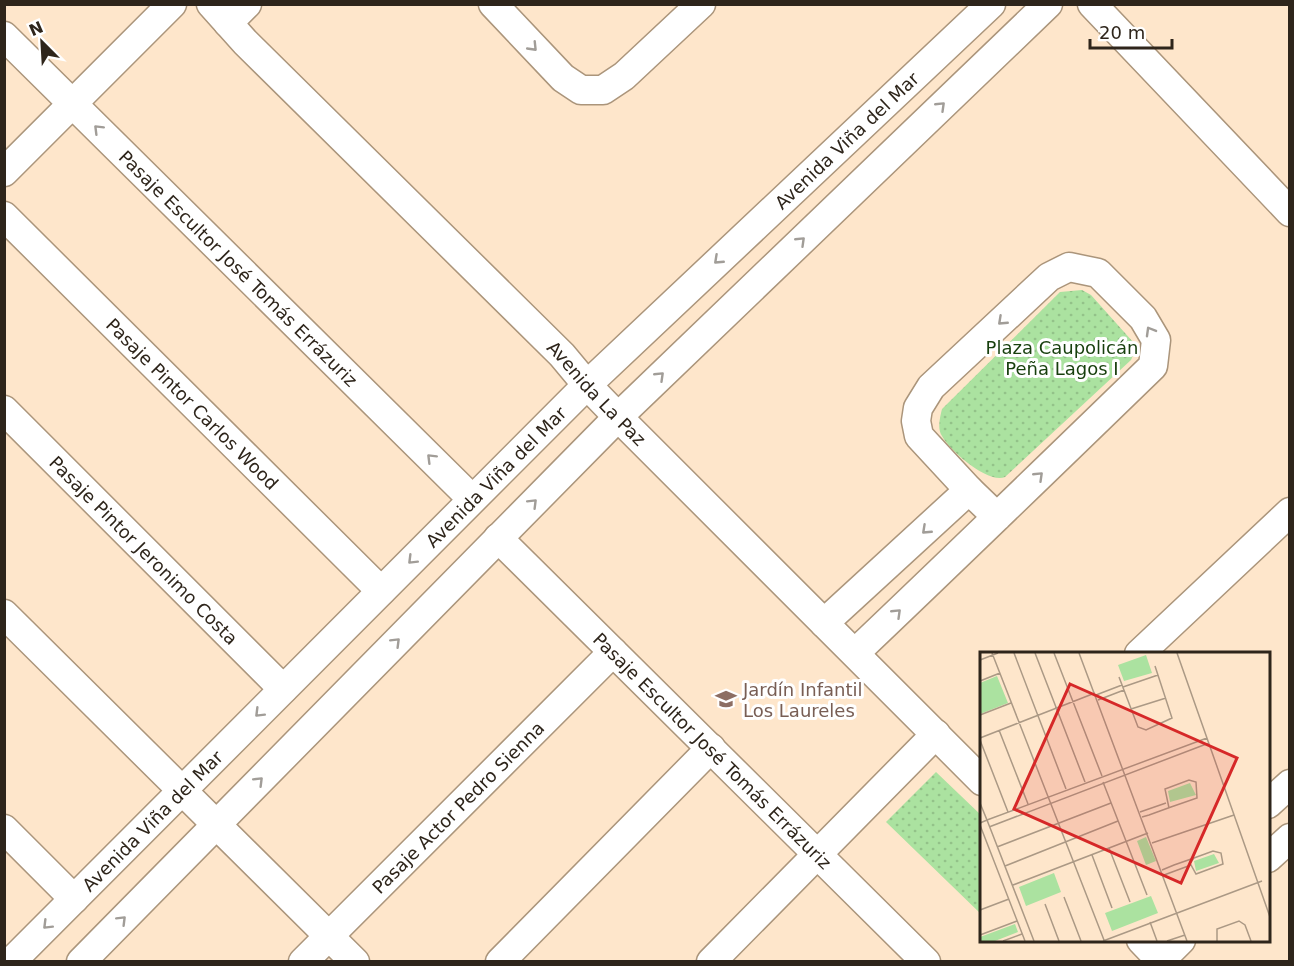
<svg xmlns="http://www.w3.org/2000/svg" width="1294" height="966" font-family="'DejaVu Sans',sans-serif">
<defs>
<pattern id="park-dots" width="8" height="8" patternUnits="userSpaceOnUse" patternTransform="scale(1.5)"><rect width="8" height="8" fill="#abe2a0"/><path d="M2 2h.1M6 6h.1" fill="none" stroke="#93c289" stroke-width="1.8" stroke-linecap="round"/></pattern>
</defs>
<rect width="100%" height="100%" fill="#fee6cb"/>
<path fill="url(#park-dots)" d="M1082,290L1091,295L1133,342L1135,351L1131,360L1005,477C988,484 950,451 942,436C937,429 940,417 942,409L1060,292Z
M936,772L982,816V915L886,822Z"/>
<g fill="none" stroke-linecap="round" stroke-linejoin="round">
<defs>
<g id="minor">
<path id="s1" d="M211,4L245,42L562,355L587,385L618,417L982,781"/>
<path d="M493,4L563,78L581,90H603L624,76L701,4"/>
<path d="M1092,4L1290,212"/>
<path d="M228,23L247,4"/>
<path id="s2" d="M4,36L472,499"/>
<path d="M4,172L172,4"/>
<path id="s3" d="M4,216L381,591"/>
<path id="s4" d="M4,410L283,689"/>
<path id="s5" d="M498,538L926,962"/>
<path d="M4,614L355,962"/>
<path d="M824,623L969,490"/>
<path d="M855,653C955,558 1054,462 1153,366L1156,340L1143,318L1098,273L1069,267L1049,277L931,387L918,408L916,421L919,436L969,490L997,517"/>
<path d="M1139,654L1290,512"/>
<path d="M1268,804L1290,784"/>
<path d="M4,829L74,899"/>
<path d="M1268,858L1290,838"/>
<path d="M1141,940L1162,962"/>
<path d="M1161,960L1181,940"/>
<path id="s6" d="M11,962L587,385L991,4"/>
<path d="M81,962L618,417L1048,4"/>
<path id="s7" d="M303,962L613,652"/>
<path d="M500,962L711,748"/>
<path d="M711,962L936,734"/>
</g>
</defs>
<use href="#minor" stroke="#ab957b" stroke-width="31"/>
<use href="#minor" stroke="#fff" stroke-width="28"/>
</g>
<defs><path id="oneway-chevron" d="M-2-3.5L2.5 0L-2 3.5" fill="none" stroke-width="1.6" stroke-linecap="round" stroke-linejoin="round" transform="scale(1.5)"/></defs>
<g stroke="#a19d98">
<use href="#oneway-chevron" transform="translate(533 47) rotate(46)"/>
<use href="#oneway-chevron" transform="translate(941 106) rotate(-44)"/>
<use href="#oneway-chevron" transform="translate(98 129) rotate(-135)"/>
<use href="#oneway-chevron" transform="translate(801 241) rotate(-44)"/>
<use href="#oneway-chevron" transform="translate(718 260) rotate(137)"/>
<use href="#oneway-chevron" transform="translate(1002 321) rotate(137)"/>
<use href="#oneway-chevron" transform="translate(1150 331) rotate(-120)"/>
<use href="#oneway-chevron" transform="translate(660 376) rotate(-44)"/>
<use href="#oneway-chevron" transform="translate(431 458) rotate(-135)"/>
<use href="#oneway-chevron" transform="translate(1039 476) rotate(-44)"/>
<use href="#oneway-chevron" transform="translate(533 503) rotate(-45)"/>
<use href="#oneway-chevron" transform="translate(926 530) rotate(137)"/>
<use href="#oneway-chevron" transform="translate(412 560) rotate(135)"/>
<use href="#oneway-chevron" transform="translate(897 613) rotate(-44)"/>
<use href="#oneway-chevron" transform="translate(396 642) rotate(-45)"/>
<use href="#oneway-chevron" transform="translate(259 713) rotate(135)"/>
<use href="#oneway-chevron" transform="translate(259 781) rotate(-45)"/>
<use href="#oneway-chevron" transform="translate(122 920) rotate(-45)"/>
<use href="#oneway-chevron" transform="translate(47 925) rotate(135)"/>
</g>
<defs>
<symbol id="school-bare" viewBox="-9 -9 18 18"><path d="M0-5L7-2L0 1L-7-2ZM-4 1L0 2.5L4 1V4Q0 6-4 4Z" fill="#8d6e63" stroke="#fff" stroke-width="2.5" paint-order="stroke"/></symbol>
</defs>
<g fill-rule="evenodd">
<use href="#school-bare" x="711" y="684" width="30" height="30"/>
</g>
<g text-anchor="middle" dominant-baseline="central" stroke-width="6" stroke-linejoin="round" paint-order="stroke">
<g font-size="18" fill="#2e251b" stroke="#fff">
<text stroke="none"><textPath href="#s6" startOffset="1172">Avenida Viña del Mar</textPath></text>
<text stroke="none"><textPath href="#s2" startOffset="330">Pasaje Escultor José Tomás Errázuriz</textPath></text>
<text stroke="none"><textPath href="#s1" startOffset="548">Avenida La Paz</textPath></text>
<text stroke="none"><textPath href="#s3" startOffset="266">Pasaje Pintor Carlos Wood</textPath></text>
<text stroke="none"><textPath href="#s6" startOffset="686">Avenida Viña del Mar</textPath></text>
<text stroke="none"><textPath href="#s4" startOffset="198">Pasaje Pintor Jeronimo Costa</textPath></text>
<text stroke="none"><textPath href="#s5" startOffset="302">Pasaje Escultor José Tomás Errázuriz</textPath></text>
<text stroke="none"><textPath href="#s7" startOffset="219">Pasaje Actor Pedro Sienna</textPath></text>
<text stroke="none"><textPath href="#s6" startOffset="200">Avenida Viña del Mar</textPath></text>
</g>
<g font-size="18" fill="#173f0d" stroke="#fff">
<text x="1062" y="347">Plaza Caupolicán<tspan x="1062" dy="21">Peña Lagos I</tspan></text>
</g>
<g font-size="18" fill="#785e54" stroke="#fff" text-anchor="start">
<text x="743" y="689">Jardín Infantil<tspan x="743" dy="21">Los Laureles</tspan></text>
</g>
</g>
<g transform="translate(980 652)">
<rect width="290" height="290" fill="#fee6cb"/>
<path d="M166,3L172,21L144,29L138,13ZM17,24L28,51L0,62V31ZM210,131L216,143L190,150L188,139ZM166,185L176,209L166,213L157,189ZM234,202L239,211L216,219L214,209ZM74,221L81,240L46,254L39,235ZM171,244L178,261L132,279L125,261ZM35,272L38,280L15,289H0V285Z" fill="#abe2a0"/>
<path fill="none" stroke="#ab9985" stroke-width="1.5" d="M12,1L124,288M34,1L86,137M55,1L105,130M74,1L122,124M99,1L207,289M197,1L290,265M0,8L18,1M139,25L158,75L166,78L192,66L175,14M0,29L20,21M143,35L178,23M116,43L142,33M118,48L144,38M151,57L186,46M0,63L31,51M19,78L48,152M0,86L115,41M0,88L28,160M123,130L167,243M0,151L7,168L227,86M160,160L186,151M162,165L169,163L191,155L217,146L216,130L209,128L185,137L189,156M0,171L7,168L54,289M0,173L45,289M9,175L229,91M172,191L254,163M17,195L131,151M129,196L150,250M112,203L132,256M25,214L138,169M182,218L194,213L214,206L233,199L241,201L243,212L216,222L210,211L214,206M184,223L211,213M33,233L168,181M84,245L101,289M65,252L79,289M0,258L29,247M170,270L177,289M0,283L37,269M23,289L42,282M123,289L282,229M187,289L205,283M237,289V277L259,269L265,273L271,289"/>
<path fill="#d62828" fill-opacity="0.15" stroke="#d62828" stroke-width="3" d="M90,32L257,106L201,231L34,157Z"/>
<rect width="290" height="290" fill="none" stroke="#2e251b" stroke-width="3"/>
</g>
<rect width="1294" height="966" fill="none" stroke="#2e251b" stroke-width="12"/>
<g transform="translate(42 42) rotate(336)" stroke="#ffffff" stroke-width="4.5" paint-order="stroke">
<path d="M0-4.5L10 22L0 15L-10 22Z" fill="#2e251b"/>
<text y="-9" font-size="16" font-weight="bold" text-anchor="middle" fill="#2e251b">N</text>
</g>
<path d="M1090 39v9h82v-9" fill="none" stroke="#2e251b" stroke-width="3"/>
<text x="1099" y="39" font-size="18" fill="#2e251b" stroke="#ffffff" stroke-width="4.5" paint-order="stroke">20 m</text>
</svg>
